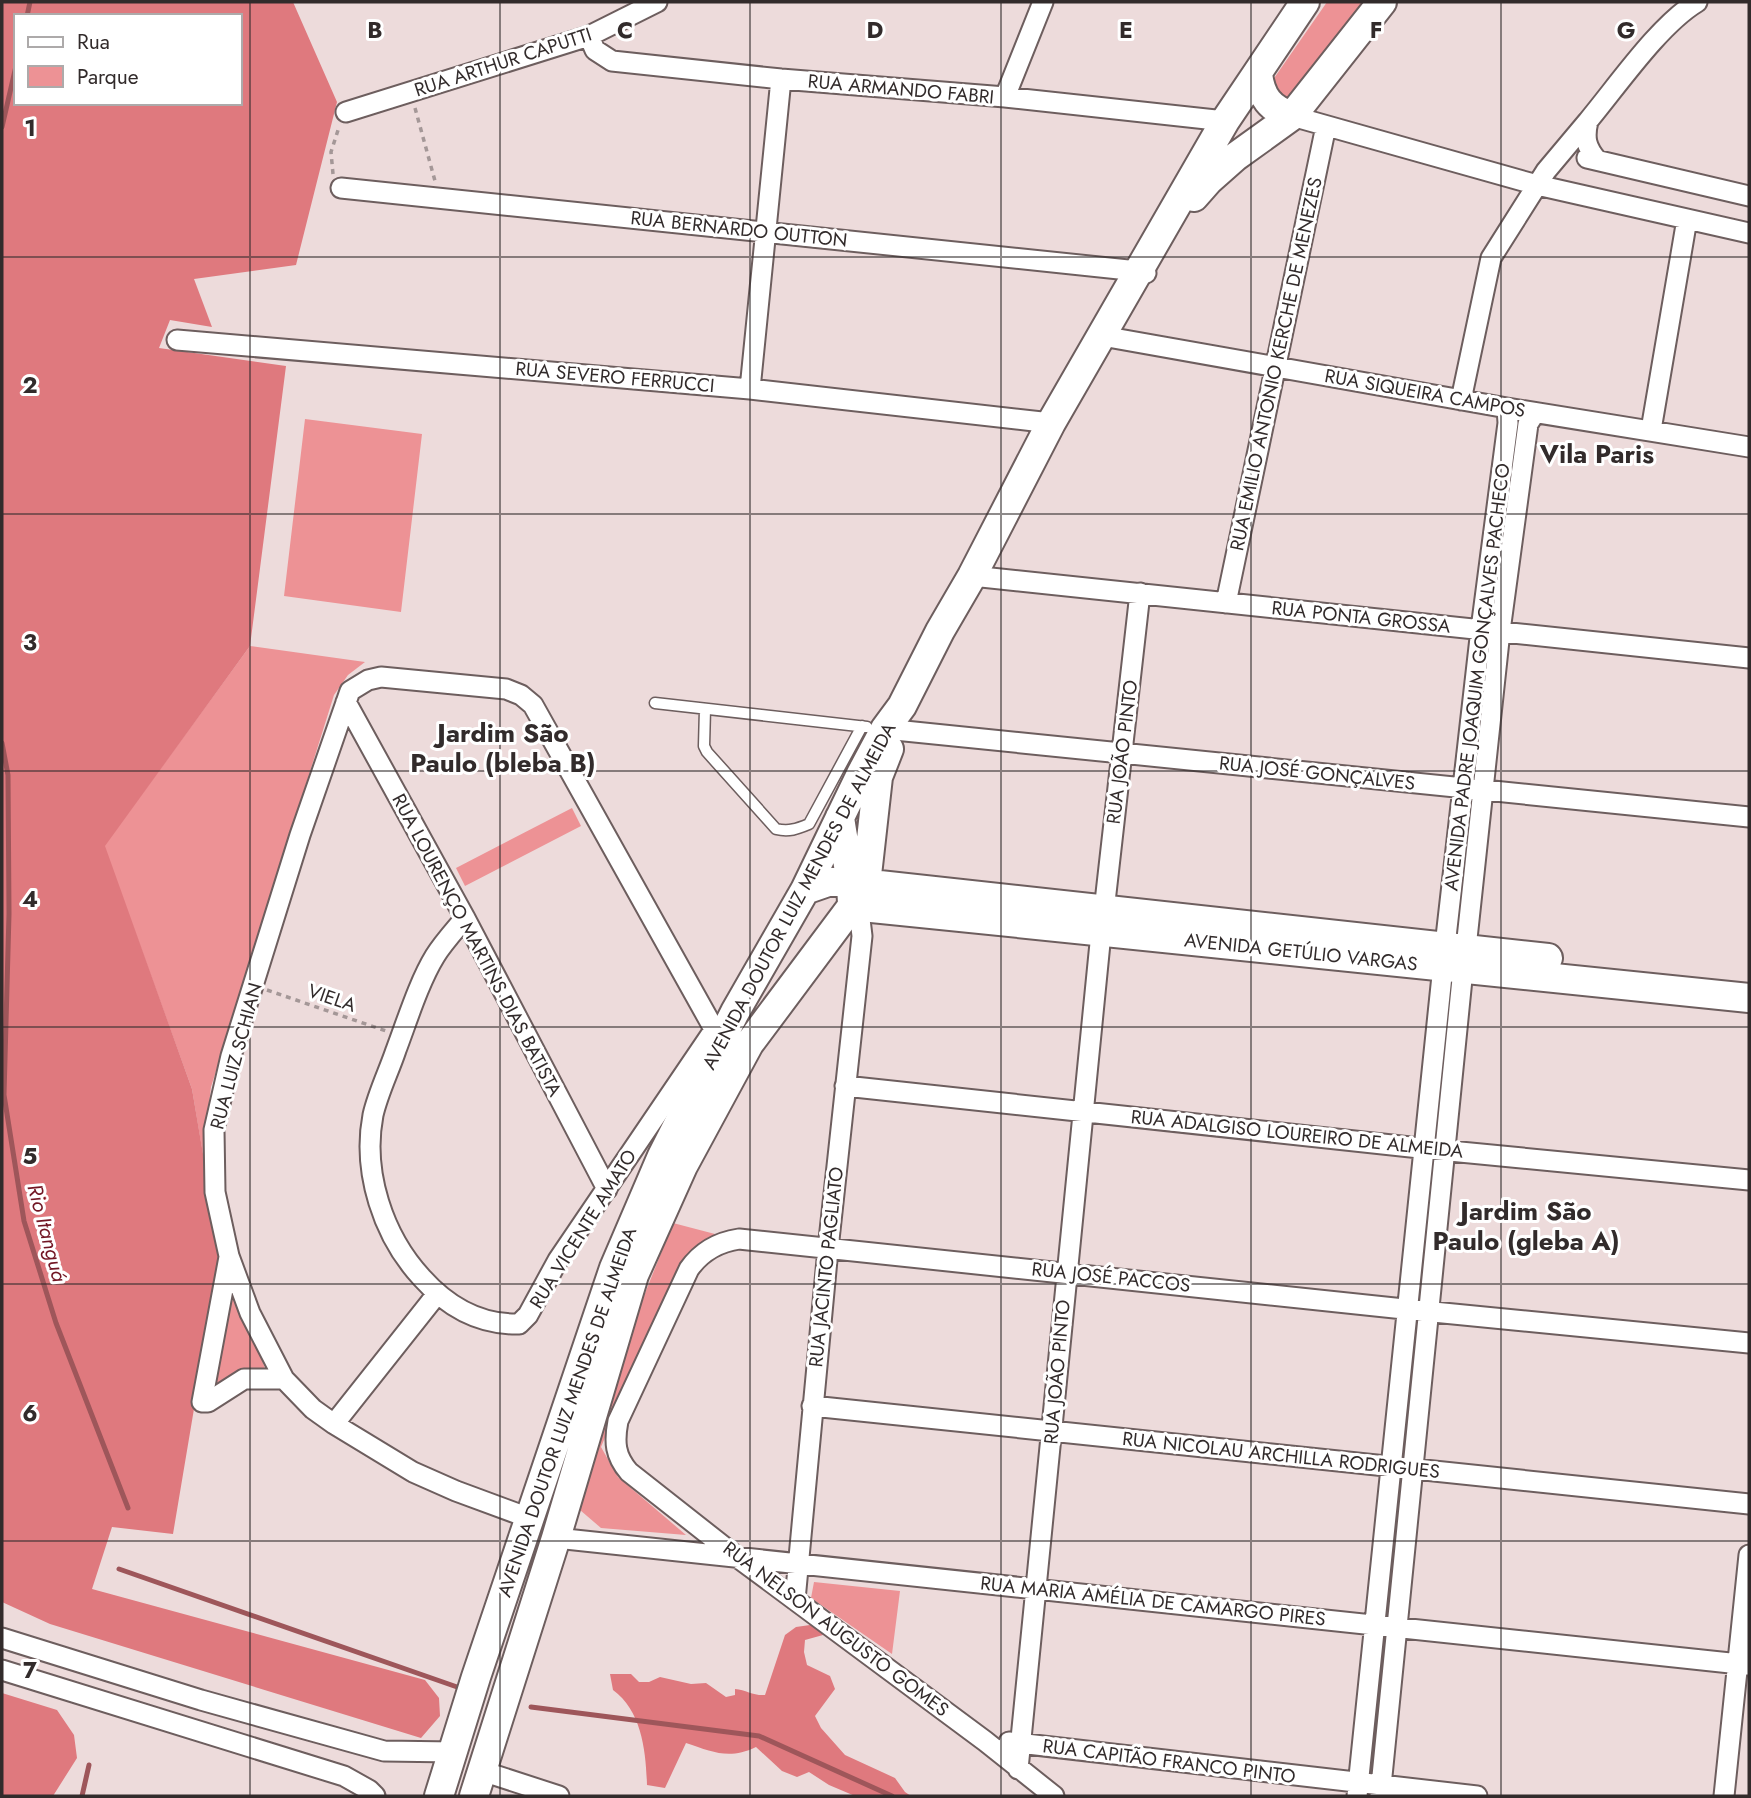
<svg xmlns="http://www.w3.org/2000/svg" width="1751" height="1798" font-family="Jost,sans-serif">
<rect width="100%" height="100%" fill="#eddbdb"/>
<path fill="#ed9295" d="M1327,2H1368L1287,108L1270,84Z
M305,419L422,434L401,612L284,596Z
M250,646L365,662L348,675L334,695L211,1087L203,1155L192,1089L104,846Z
M572,808L581,826L465,886L456,868Z
M673,1223L715,1234L688,1258L663,1299L601,1447L618,1477L686,1535L601,1528L580,1510L590,1440L630,1331Z
M230,1281L267,1373L208,1388Z
M814,1582L900,1591L892,1654L811,1598Z"/>
<path fill="#df797e" fill-rule="evenodd" d="M2,2H293L337,102L296,265L194,279L212,327L170,320L159,348L286,366L250,646L105,846L192,1089L220,1254L173,1534L112,1527L92,1589L425,1680L439,1698L440,1716L421,1738L50,1624L2,1602ZM16,16H240V103H16Z
M810,1625L820,1628L823,1635L805,1640L804,1652L807,1665L830,1676L835,1689L815,1716L821,1728L845,1755L895,1778L905,1792L911,1796H855L829,1785L809,1772L797,1777L782,1771L756,1747C729,1760 713,1752 686,1743L665,1788L647,1785C646,1752 642,1711 613,1690L610,1674H631L639,1682H649L660,1677L691,1684L706,1683L726,1697L735,1695V1689C746,1690 754,1696 765,1695L785,1635L796,1627Z
M2,1693L57,1710L74,1735L77,1758L53,1796H2Z"/>
<g fill="none" stroke-linecap="round" stroke-linejoin="round">
<path stroke="#9e565a" stroke-width="5" d="M27,16L30,2
M2,127L16,66
M2,743L8,775L9,914L4,1095L24,1221L56,1323L128,1508
M119,1569L460,1688
M531,1707L759,1736L892,1796
M82,1796L89,1765"/>
<defs>
<path id="lane" d="M655,703L867,727
M705,709L704,746L707,752L776,829C789,832 797,829 809,824L862,726"/>
<path id="street" d="M589,36L595,50L612,61L781,79L1005,97L1225,121
M1005,97L1043,2
M346,112L589,36L657,2
M1292,116L1537,185L1749,233
M1588,121C1618,85 1659,25 1697,2
M1587,158L1749,196
M341,188L1138,271L1146,273
M1102,336L1507,408L1749,447
M177,340L750,389L1051,423
M750,389L781,79
M1461,400L1491,258L1546,171L1588,121C1584,138 1586,147 1597,160
M1651,430L1687,219
M972,576L1749,658
M1226,603L1326,126
M346,702L465,918L607,1189
M885,729L1749,817
M1104,911L1140,593
M465,918C455,930 443,943 435,956C419,982 407,1021 396,1050C389,1071 378,1093 373,1115C362,1172 383,1236 422,1278C448,1307 479,1325 519,1324L528,1315L558,1260L712,1033
M1445,946L1481,629L1508,423L1507,408
M1466,948L1500,631L1528,424L1535,413
M845,1086L1429,1149L1749,1180
M229,1257L202,1402H208L244,1379H284
M812,1406L1749,1504
M334,1424L437,1294
M529,1518L456,1491L413,1472L334,1424L313,1409L284,1379L250,1313L229,1256L215,1192L214,1130L231,1056L300,835L350,691L368,680L381,677L506,689L521,695L533,705L714,1029
M556,1538L1749,1665
M795,1600L828,1249L862,936L860,919L852,906
M2,1638L201,1700L384,1751L454,1752
M2,1670L344,1776L369,1790L375,1796
M1009,1742L1477,1796
M1018,1769L1101,933
M482,1771L559,1796
M1054,1796L985,1741L737,1557L629,1472C615,1456 614,1442 618,1421L689,1269C701,1252 719,1242 739,1239L1423,1311L1749,1343
M1357,1796L1443,966
M1380,1796L1463,969
M1724,1796L1749,1555"/>
<path id="secondary" d="M1258,74C1261,97 1270,109 1292,116
M1194,197L1209,180L1235,157L1292,116L1382,2
M840,817C844,847 852,876 852,906L1749,998
M805,890L828,882H852L1548,958
M439,1796L476,1677L614,1268L662,1156L735,1012L805,890L861,774L885,729L902,706L940,631L972,576L1051,423L1225,121L1305,2
M474,1796L556,1538L634,1275L683,1166L749,1044L852,906L866,884L878,777L889,749"/>
</defs>
<use href="#lane" stroke="#6d5e5e" stroke-width="13"/>
<use href="#street" stroke="#6d5e5e" stroke-width="23"/>
<use href="#secondary" stroke="#6d5e5e" stroke-width="32"/>
<path stroke="#a49797" stroke-width="3.5" stroke-dasharray="5 5" stroke-linecap="butt" d="M415,108L435,181
M333,174L331,152L339,127
M267,990L386,1031"/>
<use href="#lane" stroke="#fff" stroke-width="10"/>
<use href="#street" stroke="#fff" stroke-width="19"/>
<use href="#secondary" stroke="#fff" stroke-width="28"/>
</g>
<path fill="none" stroke="#322b2b" stroke-width="2" stroke-opacity="0.55" d="M250,2V1796M500,2V1796M750,2V1796M1001,2V1796M1251,2V1796M1501,2V1796M2,257H1749M2,514H1749M2,771H1749M2,1027H1749M2,1284H1749M2,1541H1749"/>
<g text-anchor="middle" dominant-baseline="central" stroke-width="6" stroke-linejoin="round" paint-order="stroke">
<g font-size="19" fill="#322b2b" stroke="#fff">
<text transform="translate(503 62) rotate(-18)">RUA ARTHUR CAPUTTI</text>
<text transform="translate(901 89) rotate(5)">RUA ARMANDO FABRI</text>
<text transform="translate(739 229) rotate(6)">RUA BERNARDO OUTTON</text>
<text transform="translate(1276 364) rotate(-78)">RUA EMILIO ANTONIO KERCHE DE MENEZES</text>
<text transform="translate(615 377) rotate(5)">RUA SEVERO FERRUCCI</text>
<text transform="translate(1425 393) rotate(10)">RUA SIQUEIRA CAMPOS</text>
<text transform="translate(1361 617) rotate(6)">RUA PONTA GROSSA</text>
<text transform="translate(1477 677) rotate(-83)">AVENIDA PADRE JOAQUIM GONÇALVES PACHECO</text>
<text transform="translate(1122 752) rotate(-83)">RUA JOÃO PINTO</text>
<text transform="translate(1317 773) rotate(6)">RUA JOSÉ GONÇALVES</text>
<text transform="translate(799 896) rotate(-62)">AVENIDA DOUTOR LUIZ MENDES DE ALMEIDA</text>
<text transform="translate(477 945) rotate(62)">RUA LOURENÇO MARTINS DIAS BATISTA</text>
<text transform="translate(1301 952) rotate(6)">AVENIDA GETÚLIO VARGAS</text>
<text transform="translate(332 998) rotate(19)">VIELA</text>
<text transform="translate(236 1056) rotate(-75)">RUA LUIZ SCHIAN</text>
<text transform="translate(1297 1134) rotate(6)">RUA ADALGISO LOUREIRO DE ALMEIDA</text>
<text transform="translate(583 1229) rotate(-58)">RUA VICENTE AMATO</text>
<text transform="translate(826 1267) rotate(-84)">RUA JACINTO PAGLIATO</text>
<text transform="translate(1111 1277) rotate(6)">RUA JOSÉ PACCOS</text>
<text transform="translate(1057 1372) rotate(-85)">RUA JOÃO PINTO</text>
<text transform="translate(567 1412) rotate(-71)">AVENIDA DOUTOR LUIZ MENDES DE ALMEIDA</text>
<text transform="translate(1281 1455) rotate(6)">RUA NICOLAU ARCHILLA RODRIGUES</text>
<text transform="translate(1153 1601) rotate(6)">RUA MARIA AMÉLIA DE CAMARGO PIRES</text>
<text transform="translate(836 1629) rotate(37)">RUA NELSON AUGUSTO GOMES</text>
<text transform="translate(1169 1761) rotate(7)">RUA CAPITÃO FRANCO PINTO</text>
</g>
<g font-size="21" font-style="italic" fill="#721624" stroke="#fff">
<text transform="translate(47 1233) rotate(75)">Rio Itanguá</text>
</g>
<g font-size="26" font-weight="bold" fill="#322b2b" stroke="#fff">
<text x="1597" y="454">Vila Paris</text>
<text x="503" y="733">Jardim São<tspan x="503" dy="30">Paulo (bleba B)</tspan></text>
<text x="1526" y="1211">Jardim São<tspan x="1526" dy="30">Paulo (gleba A)</tspan></text>
</g>
</g>
<g font-size="23" text-anchor="middle" font-weight="bold" fill="#322b2b" stroke="#fff" stroke-width="6" stroke-linejoin="round" paint-order="stroke">
<text x="375" y="38">B</text>
<text x="625" y="38">C</text>
<text x="875" y="38">D</text>
<text x="1126" y="38">E</text>
<text x="1376" y="38">F</text>
<text x="1626" y="38">G</text>
<text x="30" y="136">1</text>
<text x="30" y="393">2</text>
<text x="30" y="650">3</text>
<text x="30" y="907">4</text>
<text x="30" y="1164">5</text>
<text x="30" y="1421">6</text>
<text x="30" y="1678">7</text>
</g>
<rect width="1751" height="1798" fill="none" stroke="#322b2b" stroke-width="7"/>
<rect x="14" y="14" width="228" height="91" fill="#ffffff" stroke="#adaaaa" stroke-width="2"/>
<rect x="28" y="37" width="35" height="10" fill="#ffffff" stroke="#adaaaa" stroke-width="2"/>
<text x="77" y="49" font-size="21" fill="#322b2b">Rua</text>
<rect x="28" y="66" width="35" height="21" fill="#ed9295" stroke="#adaaaa" stroke-width="2"/>
<text x="77" y="84" font-size="21" fill="#322b2b">Parque</text>
</svg>
